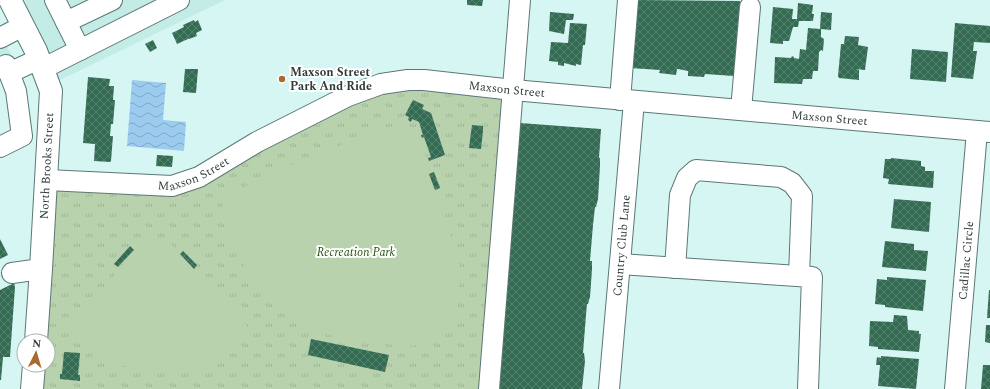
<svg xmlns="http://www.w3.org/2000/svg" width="990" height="389" font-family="Spectral,serif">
<defs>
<pattern id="grass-tufts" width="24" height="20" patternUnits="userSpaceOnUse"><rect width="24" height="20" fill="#b7d2ad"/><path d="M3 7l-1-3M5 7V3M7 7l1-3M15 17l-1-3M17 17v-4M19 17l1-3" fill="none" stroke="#9eb596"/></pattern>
<pattern id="water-waves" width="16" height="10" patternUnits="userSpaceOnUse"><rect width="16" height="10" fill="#9bccf0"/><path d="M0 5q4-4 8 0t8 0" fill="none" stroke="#7fa7c4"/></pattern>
<pattern id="building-cross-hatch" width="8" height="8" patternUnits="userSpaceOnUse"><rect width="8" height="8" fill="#336b53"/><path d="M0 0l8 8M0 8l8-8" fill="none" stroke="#56826f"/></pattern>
</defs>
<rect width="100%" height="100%" fill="#d6f6f3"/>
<path fill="#c3ece7" d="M14,0H225L54,83Z
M0,33L11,55L0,60Z"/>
<path fill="url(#grass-tufts)" d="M374,89L514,90L479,389H37L39,365H48V341H41L53,181L149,188Z"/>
<path fill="#b7d2ad" d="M399,125L411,127L420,138L460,266L457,320L439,338L413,346L370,343L341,339L320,331L270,300L244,266L227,236L222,206L225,196L288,166L385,128Z
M152,236L166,240L173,246L248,327L226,351L200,367L175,372L158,374L123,366L88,351L68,329L140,245L145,240Z"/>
<path fill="url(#water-waves)" d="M132,80L166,83L163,120L186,122L184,151L127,146Z"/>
<path fill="url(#building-cross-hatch)" d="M467,0H483L482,6L467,5Z
M637,0L740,1V2L742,3L741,9H739V14L743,15L734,76L705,74L704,77L688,76V71L678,69H677L676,75L659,73L660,70L630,68Z
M798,3L813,5L812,14H814L813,21H799L798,27H793L789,41H783V44L770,43L773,7L793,9L792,19H797Z
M550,12L574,14L573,20H566L564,34L549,31Z
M821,12L832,13L831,30L821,29V37L824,39L823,51L821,50L819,52L818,71H813L812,79H803L802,84L774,83L775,57L791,58L792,56L794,57V58L799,59L800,49L806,50L808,28L820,29Z
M194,20L195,22L198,20L202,30L196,33L197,36L189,39L187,38L188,39L177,44L172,33L184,27L183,25Z
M570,23L587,24L585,45H583L581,65L576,64V66L564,63V66L558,65V62L549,61L551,42L568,43Z
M955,23L990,26V43L974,42L973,51H977L973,79L951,77Z
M845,36L859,37L858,45L868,47L865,70L855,69L859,70V80L839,78L838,76L841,44H844Z
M153,40L157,48L150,52L145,44Z
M912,49L948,52L946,82L910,79Z
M185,69H198L196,93L183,92Z
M88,77L110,79L109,86H114L113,100H115L113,124H111L110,136H113L111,161L110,162L94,161L95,144L83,143Z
M413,100L424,105L422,109L431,113L445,155L429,161L428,158L431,157L424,137L422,138L421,135H423L419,122L412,119L411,122L408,120L409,117L405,115Z
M520,123L601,129L599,158H600V166L598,199L596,207H595L593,225L590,261H592V269L590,297L588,304H587L586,315L583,353H584L585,361L582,389H498Z
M472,125L483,126V131L481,149L469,148Z
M157,155L173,156L172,167L156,166Z
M891,158L921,161V166L925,167V171H934L933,188L888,184L889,179L883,178L885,159H891Z
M434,172L440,188L435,190L429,174Z
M894,199L931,202L929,232L891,228Z
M0,239L8,255L0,259Z
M885,241L914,244V250L928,251L926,271L882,267Z
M130,246L134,250L118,267L114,264Z
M183,251L197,265L194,269L180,254Z
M887,277L926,280L923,311L885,307V305L875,304L877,279L887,280Z
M14,283L15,287L10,357H3L1,380H0V290Z
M989,290H990V318H987Z
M894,315L907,316L908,330L919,331V334H921L919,352L878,349V347L869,346L870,321L893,322Z
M986,325H990V343L985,342Z
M311,339L389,355L385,372L308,355Z
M64,352L80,353L78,375H80V381L60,379V374H62Z
M881,356L919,359L916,389L878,386L880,365H876L877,357L881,358Z
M983,365H990V389H981Z"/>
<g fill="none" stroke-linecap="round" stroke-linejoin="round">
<defs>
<g id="minor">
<path d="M55,0L80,50"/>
<path d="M66,22L112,0"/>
<path d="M0,38L23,26"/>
<path d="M0,68L6,65L16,91L22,136L0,147"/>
<path d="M42,69L179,0"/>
<path d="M9,73L39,59"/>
<path d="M620,100L628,0"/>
<path d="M741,110L750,7"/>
<path id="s1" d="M47,180L172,186L199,177L257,142L348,96L381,84L408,80H424L513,90L990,132"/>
<path d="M620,264L812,277L808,389"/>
<path d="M675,268L680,195L687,178L696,170L781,177L792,183L802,196L799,276"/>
<path d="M12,273L41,269"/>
<path d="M489,389L520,0"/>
<path id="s2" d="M609,389L634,101"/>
<path id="s3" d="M955,389L977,131"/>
</g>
<path id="major" d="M10,0L36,51L51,91L41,269L36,341
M32,389L34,365"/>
</defs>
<use href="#minor" stroke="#5c7876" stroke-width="22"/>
<use href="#major" stroke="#5c7876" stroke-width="24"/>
<use href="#minor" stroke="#fff" stroke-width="20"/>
<use href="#major" stroke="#fff" stroke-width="22"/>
</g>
<circle fill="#a96a31" stroke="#fff" stroke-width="1.5" cx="282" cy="79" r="4"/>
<g text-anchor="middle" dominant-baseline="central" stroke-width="4" stroke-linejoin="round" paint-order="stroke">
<g font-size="12" font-weight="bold" fill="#303d3b" stroke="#fff" text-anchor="start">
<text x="290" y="72">Maxson Street<tspan x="290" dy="14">Park And Ride</tspan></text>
</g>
<g font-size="12" fill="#303d3b" stroke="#fff">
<text stroke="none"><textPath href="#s1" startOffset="485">Maxson Street</textPath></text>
<text stroke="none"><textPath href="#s1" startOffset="809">Maxson Street</textPath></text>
<text transform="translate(47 166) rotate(-87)">North Brooks Street</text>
<text stroke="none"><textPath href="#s1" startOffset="149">Maxson Street</textPath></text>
<text stroke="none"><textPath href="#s2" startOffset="144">Country Club Lane</textPath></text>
<text stroke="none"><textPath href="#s3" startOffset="129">Cadillac Circle</textPath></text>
</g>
<g font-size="12" font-style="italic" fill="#285113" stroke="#fff">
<text x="356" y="252">Recreation Park</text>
</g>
</g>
<g transform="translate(36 353) rotate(5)"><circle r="19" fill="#ffffff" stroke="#acb1b1"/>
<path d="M0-3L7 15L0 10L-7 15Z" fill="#a96a31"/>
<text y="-6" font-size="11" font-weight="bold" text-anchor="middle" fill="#303d3b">N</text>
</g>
</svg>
